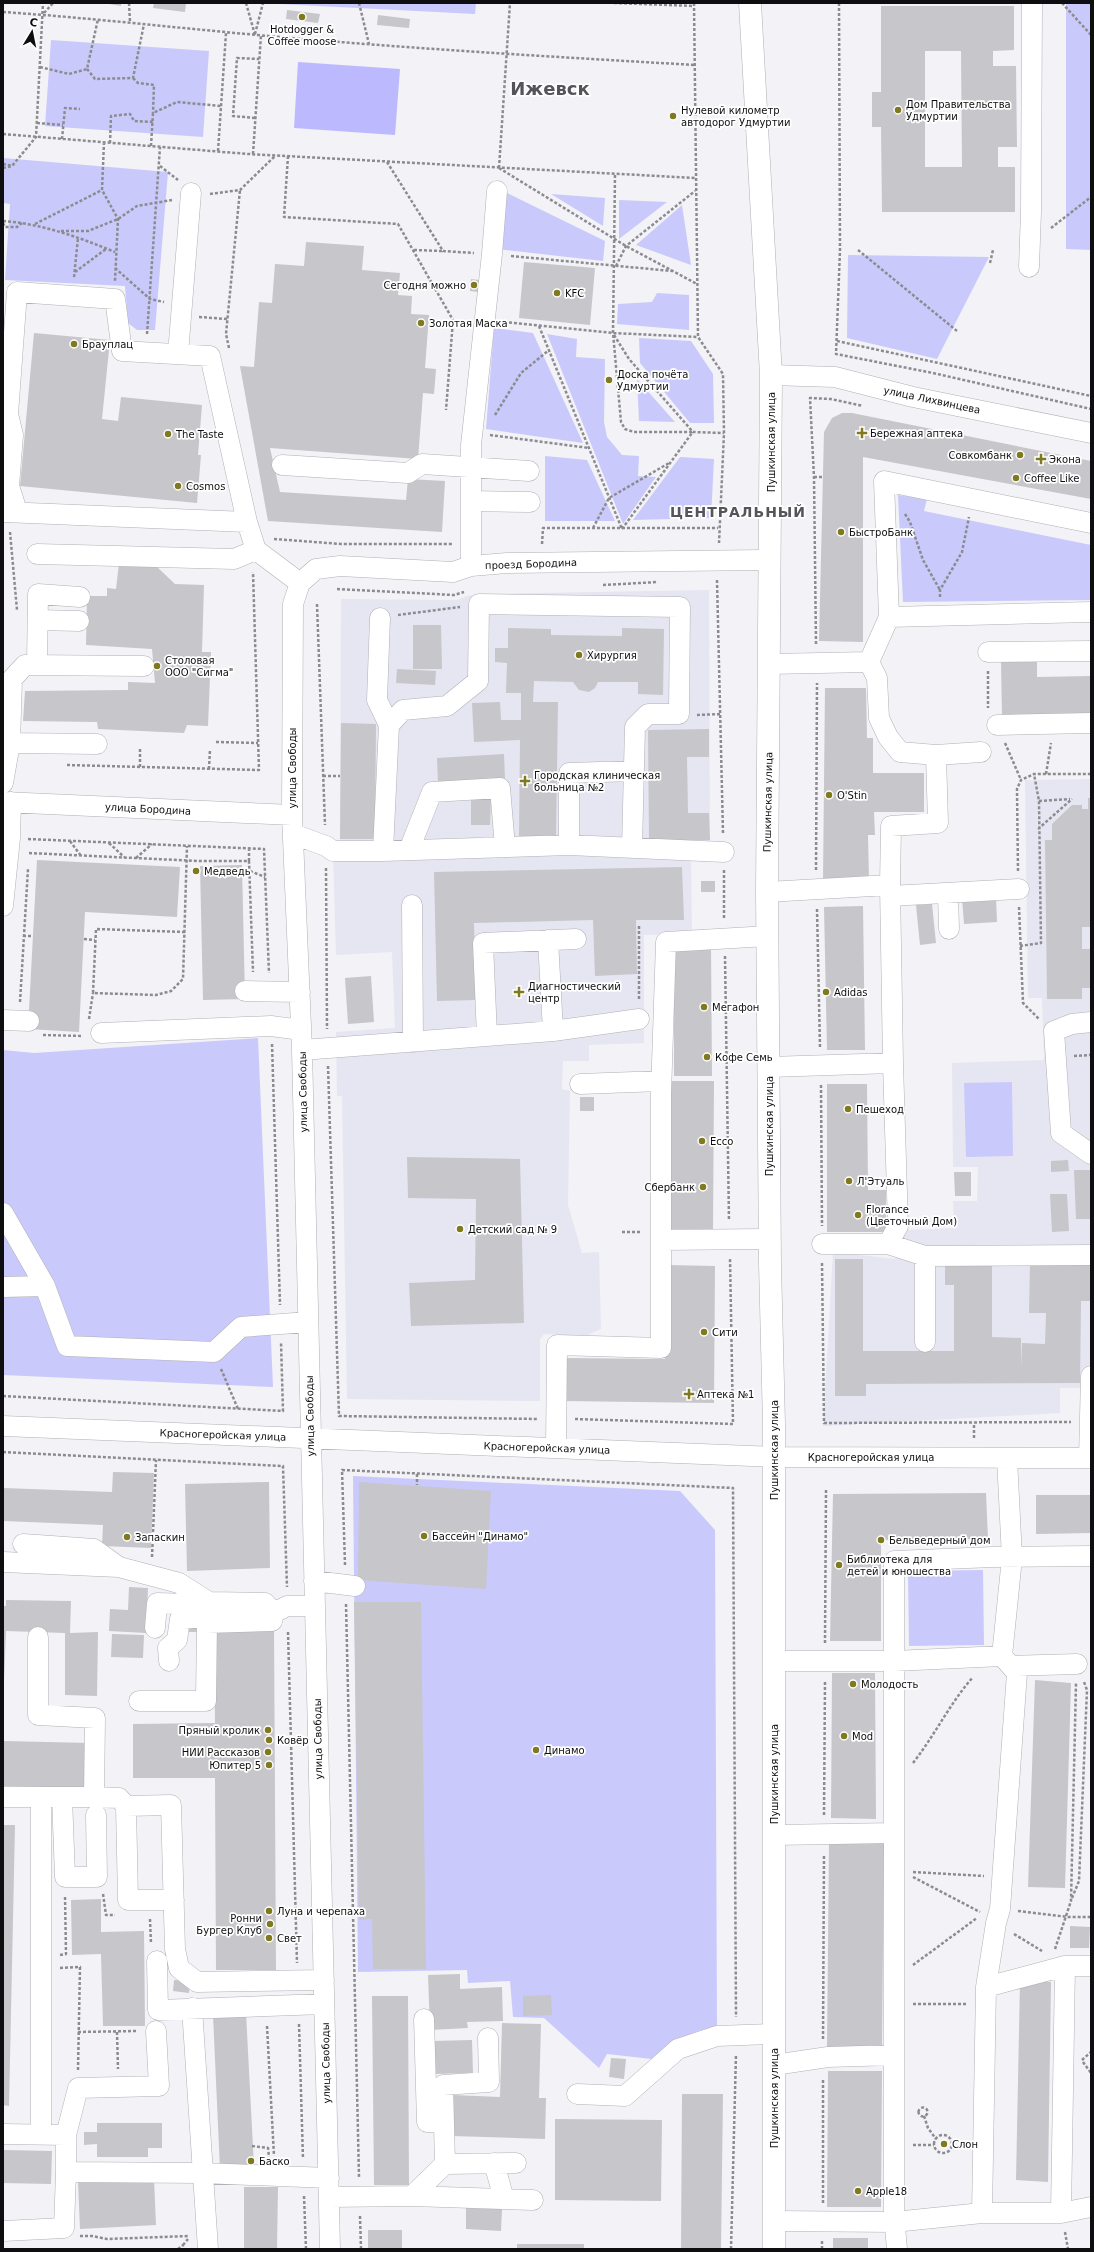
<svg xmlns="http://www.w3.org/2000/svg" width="1094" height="2252" font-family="'DejaVu Sans',sans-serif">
<rect width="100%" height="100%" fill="#f2f2f7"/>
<path fill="#e6e6f3" d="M709,590L710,858H691L692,934L644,935V1043L589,1045V1061H563L562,1089L570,1091L568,1205L582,1253L599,1252L601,1329L585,1336L544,1334L540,1339V1401L347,1399L342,1096H337L336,1032L395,1028L392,952L336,955L333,851L340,839L341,599L457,600L467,596L479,594Z
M1091,779V1388H1060V1413L823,1426L833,1252L895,1259L905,1230L954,1228L953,1201H977L978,1167H953L952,1063L1044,1060L1042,998H1028L1025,780Z"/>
<path fill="#cac9fb" d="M260,3H476L475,14Z
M1066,3H1091V250L1066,249Z
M51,40L209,51L203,137L45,126Z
M3,158L168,172L155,330H137L128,323L125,286L5,280L10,204L3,203Z
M501,190L605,241L603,261L496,249Z
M551,194L605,198L603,226Z
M619,200L667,202L619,239Z
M682,205L691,265L636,245Z
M848,255L989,257L937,359L847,338Z
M657,293L689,295V330L617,324L618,304L652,302Z
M494,328L533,333L583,443L486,429Z
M547,334L577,339L576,357L605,359L604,422L607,437L622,455L639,456L638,476L656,477L623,524Z
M639,338L691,341L713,374L714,423H690L640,363Z
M637,379L675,422L639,421Z
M545,456L587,460L615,521H545Z
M680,457L714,459L711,518L633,520Z
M898,495L927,499L924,511L1091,545V600L903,602Z
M258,1038L273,1387L3,1375V1050L34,1053Z
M1012,1082L1013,1156L966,1157L964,1083Z
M353,1476L680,1491L715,1530L717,2029C698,2025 667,2046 652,2059L607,2054L599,2068L544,2018L513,2017L510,1981L468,1983L467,1970L358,1972Z
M983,1570L984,1645L909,1646L908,1571Z"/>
<path fill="#bdb9ff" d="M298,62L400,69L395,135L294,128Z"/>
<path fill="#c6c6cb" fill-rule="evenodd" d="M103,3H121V6Z
M154,3H186L185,12L153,8Z
M881,6H1014V50L993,51V66H1016L1017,147H998V167H1015V212H882L881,127H872V92H881ZM925,51H961L962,167H925Z
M287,10L320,14L318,23L286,19Z
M378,15L410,19L409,28L377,25Z
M306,242L364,246L362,270L400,273L398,295L412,296L411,314L429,315L425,368L436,369L434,394L423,393L418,459L270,448L280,492L406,500L408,479L445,481L442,532L268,521L240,366L254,367L259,302L272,303L275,264L304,266Z
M524,262L595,268L590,325L519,318Z
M471,279L479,280L478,292L470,291Z
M34,333L110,340L102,419L118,421L121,397L202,405L198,455H201L197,503L20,486Z
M842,413H852L1091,461V499L863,457V642L819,641L824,432L832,418Z
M119,563L155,565L175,584L204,585L202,652H211L208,726L187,725L184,733L98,729L97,722L23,721L25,691L128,690V682L155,683L152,649L86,645L87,596H107V588L116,589Z
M413,625H441L442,669H413Z
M508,628L551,629V635L622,636V628L664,629L663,695L638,694V682H598L595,688L589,692L579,690L573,682L534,681L533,702H558L556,839L519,838L520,740L474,742L472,703L500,702L501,720H521V693H506L507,663L495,662V648H508Z
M1001,662H1037V677L1091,676V717H1002Z
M397,669L436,671L435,685L396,683Z
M825,688H866L867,738H873V773H924V812H874L875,835H868L869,880L823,881Z
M341,723L376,724L375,839H340Z
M709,729V757H687L688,813H709L710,840H649L648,730Z
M504,754L505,779L438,783L437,758Z
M471,797H491L490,825H471Z
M1088,798H1091V927H1082V949H1091V988H1082V999H1047L1045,840H1052V824L1072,805H1082V809H1088Z
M37,860L180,867L177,917L85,912L79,1032L28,1029Z
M242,865L245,999L203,1000L200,866Z
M682,867L684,920H636L637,974L595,976L593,920L474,923L476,1000L437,1001L434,872Z
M701,881H715V892H701Z
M996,897L997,922L964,924L962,898Z
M932,904L936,943L920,945L916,905Z
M863,906L865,1050H827L824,907Z
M674,945H711L712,1076H674Z
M371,976L374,1022L348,1024L345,978Z
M667,1081H714L713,1229H666Z
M827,1084H867L868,1190H886V1232H827Z
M580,1097H594V1111H580Z
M407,1157L520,1159L524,1323L411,1326L409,1283L475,1280L476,1199L408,1198Z
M1068,1160L1069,1171L1051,1172V1161Z
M1074,1170H1091V1219H1076Z
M954,1172H971V1196H955Z
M1050,1194H1067L1069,1231L1052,1232Z
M835,1259H863V1351H954V1285H945V1260H992V1337L1021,1338V1368L1022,1343L1045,1344L1046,1313H1029L1030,1263L1091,1264V1301H1081L1080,1383L866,1384V1396H835Z
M666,1265L715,1266L714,1403L563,1401V1358L665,1359Z
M113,1472L154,1473L151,1548L102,1546L103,1525L3,1521V1488L112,1492Z
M269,1482L270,1568L187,1571L185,1484Z
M359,1482L491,1491L486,1589L358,1580Z
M986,1493L988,1539L881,1540V1641H830L833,1494Z
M1036,1495H1091V1533L1036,1534Z
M129,1587L148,1588L146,1633L109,1631L110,1609L128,1610Z
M6,1600L71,1601L70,1633L98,1632L97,1696L65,1695V1633L6,1631L3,1707V1606H6Z
M354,1602H421L426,1969H373L372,1919L359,1920Z
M188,1621H196L197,1632H189Z
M214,1627H274L276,1970H216L215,1778H133V1724L215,1723Z
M112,1634L144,1635L143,1658L111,1657Z
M832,1673H875L876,1819L831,1818Z
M1035,1680L1071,1683L1065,1888L1028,1887Z
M3,1741L90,1743L88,1788L3,1786Z
M3,1825H15L9,2106L3,2105Z
M829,1842H884L882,2048H827Z
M101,1899V1932L144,1931L145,2026H103L101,1954L72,1955L71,1900Z
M1070,1926L1090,1927L1089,1948H1070Z
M460,1974V1989L502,1987L503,2021L467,2022L468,2028L430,2030L428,1975Z
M174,1980L190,1981L189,1993L173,1991Z
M1020,1981L1051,1982L1048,2182L1016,2180Z
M551,1995L552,2015L523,2016V1996Z
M372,1996H408L409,2185H374Z
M246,2013L254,2167L220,2169L213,2015Z
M502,2023L541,2024L539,2098H546L545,2139L452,2136L453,2095L500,2097Z
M472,2040L473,2073L435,2074L433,2041Z
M611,2058L626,2059L624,2079L609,2077Z
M828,2071H882L881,2207H827Z
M682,2094H723L721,2249H681Z
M555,2119L662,2120L661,2201L555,2200Z
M97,2123H162V2148H148V2157H97V2144L84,2145V2132H97Z
M3,2150L52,2151L51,2184L3,2183Z
M154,2179L156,2225L80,2229L78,2182Z
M244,2187H278L277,2249H244Z
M466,2208L502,2209L501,2231L466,2229Z
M368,2230H402V2249H368Z
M833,2238H868V2249H833Z
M517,2244H584V2249H517Z"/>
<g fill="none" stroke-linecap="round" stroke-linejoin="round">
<defs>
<path id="minor" d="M1029,267L1031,212L1032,3
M178,354L191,193
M771,375L835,377L913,397L1091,433
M282,465L408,473L422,464L529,471
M471,501L530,502
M17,511L9,486L13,435L8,414L17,292L115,299L122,351L210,356L247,522L256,550L300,583
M4,512L247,522
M1091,523L884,481L889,617L1091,612
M37,554L234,559L256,550
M471,566V445L492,254L497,191
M300,583L293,604L292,815L302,1050L330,2249
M300,583L316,569L340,566L453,572L471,566L507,563L769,560
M380,618L377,700L389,725
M38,620L79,621
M988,652L1091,651
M869,662L889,617
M769,664L869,662L877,678L879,718L888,737L900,752L936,755L938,823L891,826L890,885
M37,665L38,594L80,597
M997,725L1091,723
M10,743L97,744
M936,755L981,752
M3,783L10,743L12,679L25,665L144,666
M3,802L292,815
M293,834L326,846L333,851H383L389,725L403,710L447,706L478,681L479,604L680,607L679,714H648L635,727L632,847
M569,845L724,852
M409,850L432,792L500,788L505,847
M383,851L569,845V773L634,771
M767,892L890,885L893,1063
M948,893L949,929
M890,896L1019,889
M412,905L413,1042
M3,906L10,838L11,802
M548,940L553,1031
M245,991L300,992
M3,1020L29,1021
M1091,1022L1072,1024L1054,1031L1061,1133L1091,1154
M101,1033L271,1026L301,1030
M487,1036L483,943L576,939
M302,1050L553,1031L639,1019
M769,1067L893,1063L898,1226L888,1244H822
M580,1084L661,1081
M3,1213L45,1286
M661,1240L770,1239
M888,1244L925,1256
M3,1287L45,1286L67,1346L214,1352L241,1327L308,1322
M925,1342V1256L1091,1255
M3,1426L774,1457L1091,1458
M556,1448L557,1345L661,1348V1094L666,942L767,936
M1089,1458L1091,1376
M23,1544L94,1549L119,1567
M3,1562L119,1567L179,1583L209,1602L265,1603L274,1613
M314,1581L355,1586
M261,1614L274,1613L287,1606H315
M155,1628L157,1603L189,1604L209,1602
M169,1661L168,1648L177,1640L180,1619L221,1616
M774,1661H894L1002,1656
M1011,1666L1077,1664
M139,1701H206L207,1623L272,1621L274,1613
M3,1797H94L95,1718L38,1715V1637
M62,1797L65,1877H97L96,1815
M94,1797L119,1798L126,1806
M774,1835L894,1833
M174,1900H128L126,1806L171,1805L175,1949L179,1968L197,1982L324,1980
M157,1961L158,2010L324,2004
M1065,1966H1091
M192,2008L208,2249
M424,2019L427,2122L444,2123
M774,2065L828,2057L894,2055
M577,2094L625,2096L678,2049L717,2036L774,2034
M3,2134L66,2135V2172L202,2173L329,2178
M41,2134V1797
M66,2135L78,2088L159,2086L156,2031
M494,2163L504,2199
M445,2164L516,2163
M412,2196L533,2200
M329,2197L412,2196L445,2164L443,2085L489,2082L488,2038
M982,2213H1061L1065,1966L986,1987
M1061,2213L1091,2207
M774,2221L894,2222L982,2213L986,1987L996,1923L1000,1909L1017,1673L1002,1656L1012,1558L1007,1458
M3,2231L64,2228L66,2172
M897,2249L894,2216V1561L993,1557L1091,1556"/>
<path id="major" d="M750,3L771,375L767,892L770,1264L774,1424V2249"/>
</defs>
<use href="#minor" stroke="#b0b0b5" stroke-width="21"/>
<use href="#major" stroke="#b0b0b5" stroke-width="23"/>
<path stroke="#8c8c90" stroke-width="2.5" stroke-dasharray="3 2" stroke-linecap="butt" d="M129,3L130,22
M246,3L255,35
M359,3L369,44
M614,3L694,6
M694,3L698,337L723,374L724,433L719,543
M839,3L840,250L836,354L933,373L1091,409
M1062,3L1091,35
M3,12C77,17 151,25 225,32C382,47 539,56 695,65
M44,13L53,3
M255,34L263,3
M40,67L69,74L87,69L98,19
M87,69L95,79L133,78L144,24
M133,78L138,83L154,85L153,113
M255,118L233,116L237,58L259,59
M37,123L63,125
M3,134L248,154L695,178
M62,139L65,108L80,109
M104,142L102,190L118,219L115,281
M110,143L111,116L130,114L134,121L153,122
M151,146L153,113L177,102L221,106
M218,151L226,33
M253,154L261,35
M288,156L284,217L398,224L453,320L446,410
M387,162L443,251L474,253
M3,164L12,166
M160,166L178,180
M3,168L12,166L36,137L43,3
M499,168L626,246L697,284
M499,168L510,3
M615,175L613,333L621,422L625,429L634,432H693
M210,194L240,190L275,156
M3,221C43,224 78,237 115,252
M3,223L5,227H17L22,223
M35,224L102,190
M1051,228L1091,197
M61,231H88L118,219L137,206L172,200
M414,250L442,251
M858,250L957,331
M511,256L672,271
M990,263L993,250
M616,266L626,246L695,191
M115,268L150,299L164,302
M75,272L106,249
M74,277L78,238
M199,317L227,319
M504,322L613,333L698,337
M539,326L622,529
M147,334L160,147
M614,335L629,359L693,432L724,433
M837,341L1091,396
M229,348L226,334L240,190
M495,415L521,373L549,350
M490,435L589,448
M814,477H823
M905,514L910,522L923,560L940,590
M593,528L609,498L669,463
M622,529L692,433
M10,532L17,610
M274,539L341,544H453
M542,544L543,528H718
M717,580L723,833
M603,585L658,582
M337,589L454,595L464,592
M940,597V590L962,552L969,517
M317,604L325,825
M398,615L460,607
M816,644L814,477L810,398L831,399L863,406
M988,671V708
M697,715L721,714
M216,742L258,743
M1005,743L1021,780
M67,765L259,770L253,572
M140,767V749
M209,769L210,749
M1046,774L1051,743
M323,776H340
M1039,801L1070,799
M1038,829L1072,799
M28,839L264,849L269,973
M70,841L81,856
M109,843L124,857
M249,848V861
M29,853L198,861H249L253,972
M136,858L152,844
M326,868L327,1029
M724,870V919
M816,870L817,683
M250,871L265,877
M1018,871L1017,789L1021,780L1034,774H1091
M1019,907L1023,1003L1039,1019
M817,909L820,1048
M639,926V1000
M185,932L96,929L93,993L156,995L171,991L183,979L187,846
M23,936H33
M84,939L95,940
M1020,946L1041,943L1039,801L1034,774
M725,956L729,1221
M20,1002L28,869
M89,1019L93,993
M43,1035L83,1036
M272,1044L280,1305
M1074,1056L1091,1055
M328,1066L339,1416L538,1419
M821,1085L822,1226
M622,1232H642
M822,1263L824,1423L1071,1422
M221,1369L238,1409
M3,1396L283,1411L281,1342
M575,1419L733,1424L730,1258
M974,1438V1423
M3,1452L283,1466L287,1587
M417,1474V1485
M152,1557L156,1460
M345,1565L342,1470L733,1488L736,2017
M346,1604L359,2177
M288,1632L297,1963
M825,1643L826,1490
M913,1763C935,1735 950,1703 973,1677
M824,1815L825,1680
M913,1872L984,1876
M913,1877L980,1912
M103,1894L106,1915H115
M1072,1898L1079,1881L1087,1690L1084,1682
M1018,1911L1068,1917H1091
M150,1919L151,1944
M1014,1934L1042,1951
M1055,1949L1071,1901L1076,1683
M60,1955L66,1954L65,1895
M913,1965L977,1918
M60,1968L80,1967L78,2070
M913,2004H966
M299,2024L303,2159
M267,2026L274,2156
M78,2032L138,2031
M117,2032L118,2069
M823,2039L824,1854
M1082,2060L1091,2052
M1083,2062L1091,2073
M918.5 2112a4.5 4.5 0 1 1 9 0a4.5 4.5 0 1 1-9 0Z
M924,2116L928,2128L936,2139
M934 2144a9 9 0 1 1 18 0a9 9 0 1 1-18 0Z
M913,2145H934
M252,2146L268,2148L269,2157
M304,2196L306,2249
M823,2203V2078
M360,2216L361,2249
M1065,2232L1068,2249
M80,2236H92L107,2239L189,2236
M183,2245L188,2239
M178,2249L183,2245V2249
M731,2249L736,2054
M822,2249V2240"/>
<use href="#minor" stroke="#fff" stroke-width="20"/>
<use href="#major" stroke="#fff" stroke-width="22"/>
</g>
<g fill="#7f7a20" stroke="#fff" stroke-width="1.5">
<circle cx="302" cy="17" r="4"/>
<circle cx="898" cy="110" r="4"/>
<circle cx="673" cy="116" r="4"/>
<circle cx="474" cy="285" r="4"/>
<circle cx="557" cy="293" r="4"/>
<circle cx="421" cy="323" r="4"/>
<circle cx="74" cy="344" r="4"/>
<circle cx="609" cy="380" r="4"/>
<path d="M860 427h4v4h4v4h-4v4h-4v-4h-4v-4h4z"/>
<circle cx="168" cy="434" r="4"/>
<circle cx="1020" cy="455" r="4"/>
<path d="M1039 453h4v4h4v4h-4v4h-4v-4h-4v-4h4z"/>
<circle cx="1016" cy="478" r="4"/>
<circle cx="178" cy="486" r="4"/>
<circle cx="841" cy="532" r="4"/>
<circle cx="579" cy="655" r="4"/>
<circle cx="157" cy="666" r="4"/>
<path d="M523 775h4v4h4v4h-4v4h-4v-4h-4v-4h4z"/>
<circle cx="829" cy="795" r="4"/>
<circle cx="196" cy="871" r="4"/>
<path d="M517 986h4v4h4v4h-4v4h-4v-4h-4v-4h4z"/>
<circle cx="826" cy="992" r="4"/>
<circle cx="704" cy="1007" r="4"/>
<circle cx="707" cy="1057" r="4"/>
<circle cx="848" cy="1109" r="4"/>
<circle cx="702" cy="1141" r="4"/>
<circle cx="849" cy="1181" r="4"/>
<circle cx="703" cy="1187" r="4"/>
<circle cx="858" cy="1215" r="4"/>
<circle cx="460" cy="1229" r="4"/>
<circle cx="704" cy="1332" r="4"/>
<path d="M687 1388h4v4h4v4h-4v4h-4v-4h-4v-4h4z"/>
<circle cx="424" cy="1536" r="4"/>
<circle cx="127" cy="1537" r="4"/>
<circle cx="881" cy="1540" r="4"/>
<circle cx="839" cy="1565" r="4"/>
<circle cx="853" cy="1684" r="4"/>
<circle cx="268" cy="1730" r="4"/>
<circle cx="844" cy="1736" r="4"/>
<circle cx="269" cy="1740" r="4"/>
<circle cx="536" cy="1750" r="4"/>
<circle cx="268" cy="1752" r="4"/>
<circle cx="269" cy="1765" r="4"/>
<circle cx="269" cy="1911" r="4"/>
<circle cx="270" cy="1924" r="4"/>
<circle cx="269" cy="1938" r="4"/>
<circle cx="944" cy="2144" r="4"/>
<circle cx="251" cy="2161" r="4"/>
<circle cx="858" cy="2191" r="4"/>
</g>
<g text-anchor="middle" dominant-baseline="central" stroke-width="3.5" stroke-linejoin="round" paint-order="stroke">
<g font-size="10" fill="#0e0e10" stroke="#fff" text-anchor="start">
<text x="302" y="29" text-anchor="middle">Hotdogger &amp;<tspan x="302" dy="12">Coffee moose</tspan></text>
<text x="906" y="104">Дом Правительства<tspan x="906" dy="12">Удмуртии</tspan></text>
<text x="681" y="110">Нулевой километр<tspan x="681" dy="12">автодорог Удмуртии</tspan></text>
<text x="466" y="285" text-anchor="end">Сегодня можно</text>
<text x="565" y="293">KFC</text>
<text x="429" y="323">Золотая Маска</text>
<text x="82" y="344">Брауплац</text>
<text x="617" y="374">Доска почёта<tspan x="617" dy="12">Удмуртии</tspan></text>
<text x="870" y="433">Бережная аптека</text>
<text x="176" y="434">The Taste</text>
<text x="1012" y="455" text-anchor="end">Совкомбанк</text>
<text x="1049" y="459">Экона</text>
<text x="1024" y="478">Coffee Like</text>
<text x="186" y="486">Cosmos</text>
<text x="849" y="532">БыстроБанк</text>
<text x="587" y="655">Хирургия</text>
<text x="165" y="660">Столовая<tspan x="165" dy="12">ООО "Сигма"</tspan></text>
<text x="534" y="775">Городская клиническая<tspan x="534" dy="12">больница №2</tspan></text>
<text x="837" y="795">O'Stin</text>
<text x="204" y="871">Медведь</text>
<text x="528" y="986">Диагностический<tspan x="528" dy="12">центр</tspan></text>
<text x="834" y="992">Adidas</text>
<text x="712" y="1007">Мегафон</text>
<text x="715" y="1057">Кофе Семь</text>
<text x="856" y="1109">Пешеход</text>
<text x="710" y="1141">Ecco</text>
<text x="857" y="1181">Л'Этуаль</text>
<text x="695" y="1187" text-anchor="end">Сбербанк</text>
<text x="866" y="1209">Florance<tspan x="866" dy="12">(Цветочный Дом)</tspan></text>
<text x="468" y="1229">Детский сад № 9</text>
<text x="712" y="1332">Сити</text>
<text x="697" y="1394">Аптека №1</text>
<text x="432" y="1536">Бассейн "Динамо"</text>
<text x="135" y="1537">Запаскин</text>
<text x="889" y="1540">Бельведерный дом</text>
<text x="847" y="1559">Библиотека для<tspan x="847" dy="12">детей и юношества</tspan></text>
<text x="861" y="1684">Молодость</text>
<text x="260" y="1730" text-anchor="end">Пряный кролик</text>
<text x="852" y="1736">Mod</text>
<text x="277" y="1740">Ковёр</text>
<text x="544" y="1750">Динамо</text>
<text x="260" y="1752" text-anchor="end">НИИ Рассказов</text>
<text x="261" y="1765" text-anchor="end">Юпитер 5</text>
<text x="277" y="1911">Луна и черепаха</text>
<text x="262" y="1918" text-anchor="end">Ронни<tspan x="262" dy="12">Бургер Клуб</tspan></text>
<text x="277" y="1938">Свет</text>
<text x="952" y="2144">Слон</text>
<text x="259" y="2161">Баско</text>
<text x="866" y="2191">Apple18</text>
</g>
<g font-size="10" fill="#0e0e10" stroke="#fff">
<text transform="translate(932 400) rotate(12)">улица Лихвинцева</text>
<text transform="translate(771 442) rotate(-90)">Пушкинская улица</text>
<text transform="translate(531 564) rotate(-2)">проезд Бородина</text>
<text transform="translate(292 768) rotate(-90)">улица Свободы</text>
<text transform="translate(768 802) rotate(-89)">Пушкинская улица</text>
<text transform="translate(148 809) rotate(3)">улица Бородина</text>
<text transform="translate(303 1092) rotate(-91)">улица Свободы</text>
<text transform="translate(769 1126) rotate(-90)">Пушкинская улица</text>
<text transform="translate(310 1416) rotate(-91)">улица Свободы</text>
<text transform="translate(223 1435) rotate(2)">Красногеройская улица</text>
<text transform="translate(547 1448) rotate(2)">Красногеройская улица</text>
<text transform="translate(774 1450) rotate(-90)">Пушкинская улица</text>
<text x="871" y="1457">Красногеройская улица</text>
<text transform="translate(318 1739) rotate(-91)">улица Свободы</text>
<text transform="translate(774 1774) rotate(-90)">Пушкинская улица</text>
<text transform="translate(326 2063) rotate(-91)">улица Свободы</text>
<text transform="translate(774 2098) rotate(-90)">Пушкинская улица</text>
</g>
<g font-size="14" font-weight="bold" letter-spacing="1" fill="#555559" stroke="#fff">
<text x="738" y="512">ЦЕНТРАЛЬНЫЙ</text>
</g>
<g font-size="18" font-weight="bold" fill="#555559" stroke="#fff">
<text x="550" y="88">Ижевск</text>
</g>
</g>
<rect width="1094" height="2252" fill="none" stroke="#0e0e10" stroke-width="8"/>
<g transform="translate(32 32) rotate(10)" stroke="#ffffff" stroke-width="3" paint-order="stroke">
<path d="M0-3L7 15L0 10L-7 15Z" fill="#0e0e10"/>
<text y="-6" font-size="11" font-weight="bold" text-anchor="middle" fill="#0e0e10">С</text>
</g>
</svg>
